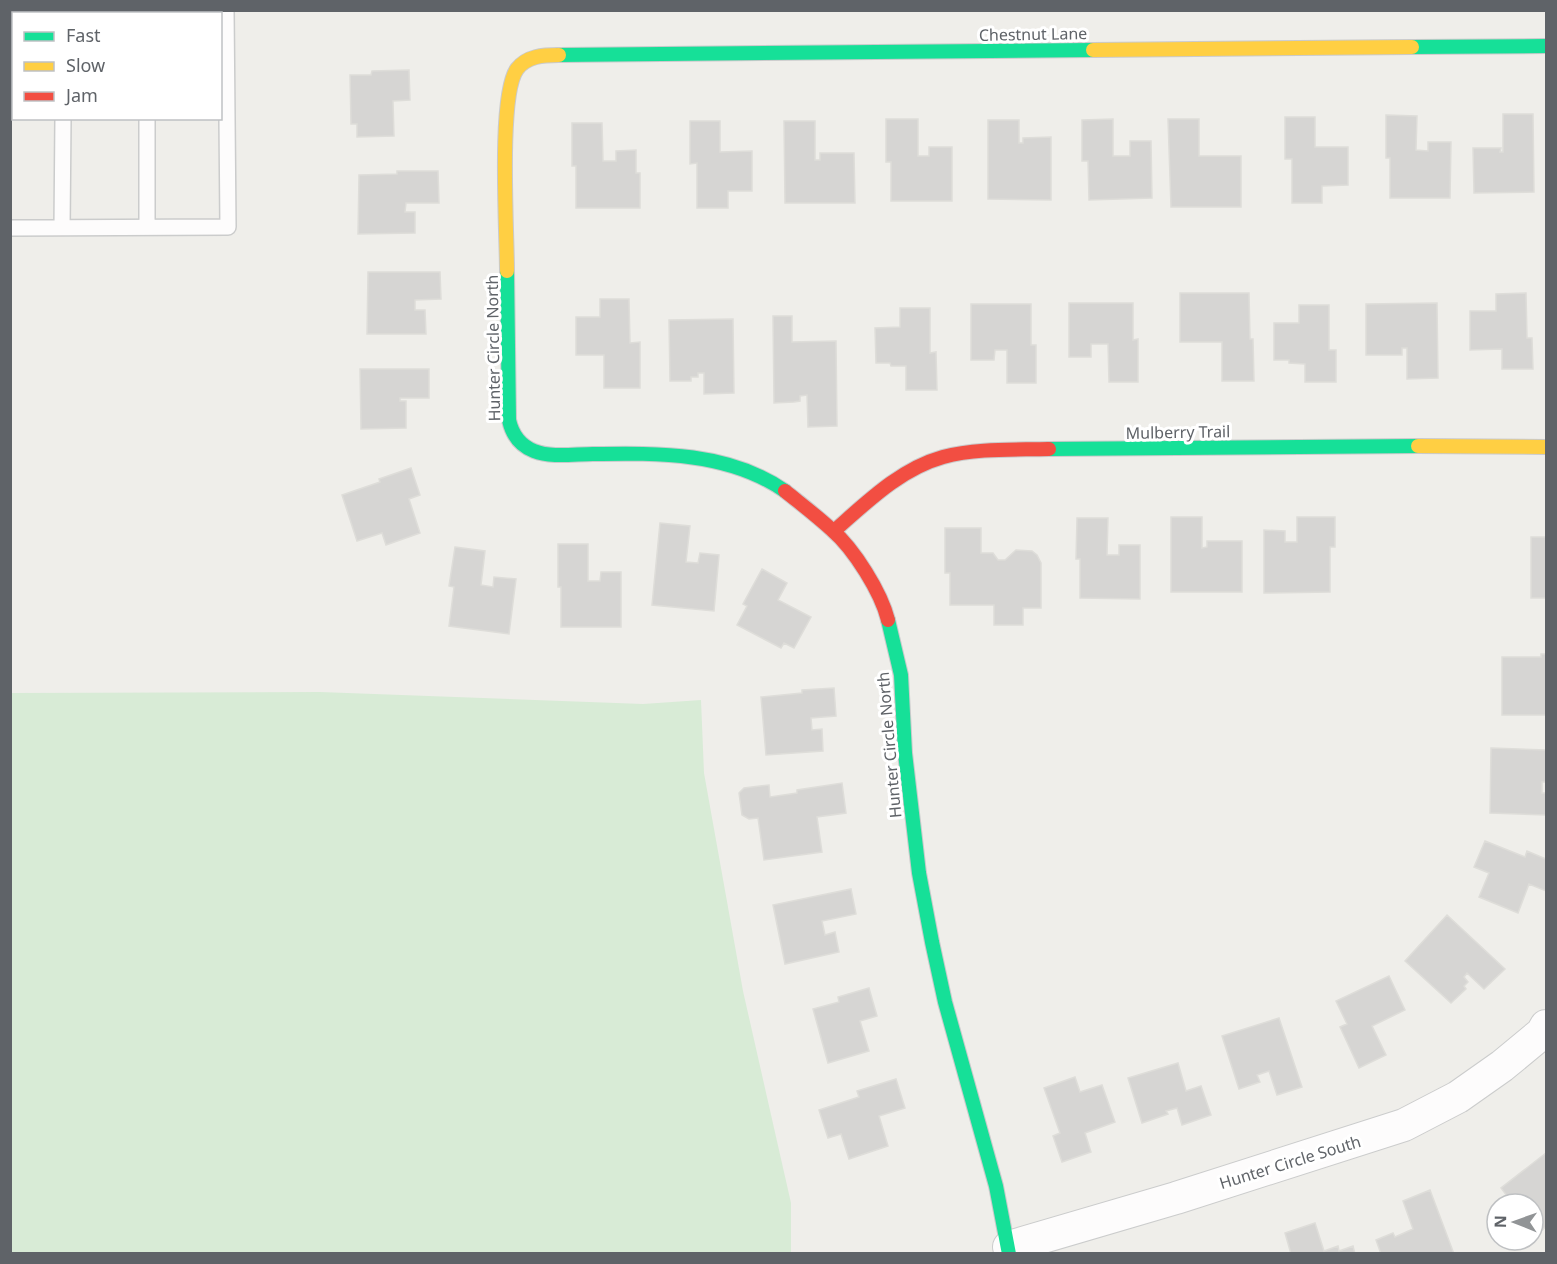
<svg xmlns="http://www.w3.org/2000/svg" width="1557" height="1264" font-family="'Noto Sans',sans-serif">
<rect width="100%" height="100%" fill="#efeeea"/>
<path fill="#d8ebd6" d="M320,692L643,704L701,700L704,773L743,991L791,1203V1253H11V693Z"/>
<path fill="#d6d5d3" stroke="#deddd9" stroke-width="1.5" d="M409,70L410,100L393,101L394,136L357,137V124H351L350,75H371L372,71Z
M1503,114H1533L1534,192L1474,193L1473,148H1501L1500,152H1503Z
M1386,115L1417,116L1416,150L1428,151V142H1451L1450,198H1390V158H1386Z
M1285,117H1315V147H1348V185L1322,186V203H1292V159H1285Z
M886,119H918V156H929V147H952V201H891V162H886Z
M1113,119V156H1130V141H1151L1152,198L1089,200L1088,161H1082V120Z
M1168,119H1199V156H1241V207H1171Z
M988,120H1019V143H1023V138L1051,137V200L988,199Z
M690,121H720V152L752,151V191H728V208H697V163L690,164Z
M784,121H815V160H820V153H854L855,203H785Z
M572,123H602L603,161H616V151L636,150V173H640V208H576V166H572Z
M397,171H438L439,203H406L405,212H415V233L358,234L359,175L397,174Z
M368,272H440L441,299L415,300V310H425L426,334H367Z
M1180,293H1249L1250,339H1253L1254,381H1222V342H1180Z
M1526,293L1527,338H1532L1533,369H1502V349L1470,350V311H1496V294Z
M600,299H629L630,343L640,342V388H604V355H576V317H600Z
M1069,303H1133V340L1138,339V382H1109L1108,344H1091V357H1069Z
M1437,303L1438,378L1407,379V348H1402V355H1366V304Z
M971,304H1031V345H1036V383H1007V350H995L994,360H971Z
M1299,305H1329V350H1336V382H1305V364L1289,363V360H1274V323H1299Z
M900,308H930V353L936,352L937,390H906V366H891L890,363H876L875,328L900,327Z
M773,316H792V342L836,341L837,426L808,427L807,395L800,396V401L794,402L774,403Z
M733,319L734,393L704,394V373H698V377H691V381H670L669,320Z
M360,369H429V398H400V401H406V428L361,429Z
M411,468L420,495L409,499L420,533L386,545L382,533L357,541L342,495L380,482L379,479Z
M1171,517H1202V548L1207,547V541H1242V592H1171Z
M1297,517H1335V547H1330V592L1264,593V530L1285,531V542H1297Z
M1077,518H1108L1107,555H1119V545H1140V599L1080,598V559H1076Z
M660,523L690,526L686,562L698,563L700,553L719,555L714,611L652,605Z
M945,528H981V553H993L998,560H1005L1016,550L1032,551L1037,555L1041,563V608H1023V625H994V605H950V573H945Z
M1531,537H1546V598H1531Z
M558,544H588V581H600L601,572H621V627H561V587H558Z
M455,547L485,551L481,585L493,587L494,577L516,579L509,634L449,626L454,587L449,586Z
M762,569L787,583L778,600L811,617L794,648L784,643L781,648L737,625L747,606L743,604Z
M1541,654H1546V715H1502V657H1541Z
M834,688L836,716L811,718L812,730L822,729L823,751L766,755L761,697L802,693V690Z
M1491,748L1546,750V782H1542V793H1546V815L1490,813Z
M842,783L846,813L817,817L822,852L764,860L758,818L749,819L742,815L739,793L744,788L769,785L770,797L797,793V790Z
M1485,841L1525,857L1527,851L1546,859V891L1529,884L1518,913L1479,897L1489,873L1474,867Z
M851,889L856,914L822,921L825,935L835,932L839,952L785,964L773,905Z
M1447,915L1505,969L1484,989L1467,973L1464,977L1468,982L1464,986L1466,989L1451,1003L1405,961Z
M1389,976L1405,1010L1372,1026L1386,1055L1359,1068L1340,1027L1347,1024L1336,1001Z
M869,988L877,1016L860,1021L869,1051L828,1063L813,1009L839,1002L838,997Z
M1279,1018L1302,1087L1277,1095L1269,1071L1257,1075L1260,1082L1239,1089L1222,1036Z
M1178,1063L1186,1091L1201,1086L1211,1115L1182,1125L1177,1108L1166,1111L1168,1114L1142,1123L1128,1078Z
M1075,1077L1080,1092L1102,1085L1115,1122L1085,1133L1091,1152L1062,1162L1053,1136L1060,1133L1044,1088Z
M896,1079L905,1108L879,1116L888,1146L849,1159L841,1134L828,1138L819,1110L859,1097L857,1091Z
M1546,1153V1227L1536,1235L1533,1231V1204H1513L1501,1188Z
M1430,1190L1454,1254H1381L1376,1240L1393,1233L1395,1237L1413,1229L1403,1201Z
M1315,1223L1324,1251L1338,1246L1339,1251L1353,1246L1355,1254H1291L1285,1233Z"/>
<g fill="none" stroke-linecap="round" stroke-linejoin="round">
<defs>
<path id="lane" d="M63,14V10
M147,14V10
M147,227V118
M10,228L228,227L226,10
M62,228L63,118"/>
<path id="street" d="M1009,1247L1176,1198L1404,1125L1458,1097L1502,1066L1542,1033L1546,1026"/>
<path id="fast" d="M1412,47L1546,46
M559,55L1093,50
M507,271L509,420C512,434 519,445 534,451C551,458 575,454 593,454C659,453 729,452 785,491
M1049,449L1418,446
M888,620L901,675L905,753L919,873L932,942L945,1002L996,1186L1009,1254"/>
<path id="slow" d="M1093,50L1412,47
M507,271C507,233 498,95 517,69C527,56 543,55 559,55
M1418,446L1546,447"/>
<path id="jam" d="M785,491C801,504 817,516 832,530C854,549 881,592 888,620
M834,531C867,502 900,469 943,457C977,448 1014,450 1049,449"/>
</defs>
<use href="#lane" stroke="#cbcccc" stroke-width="18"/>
<use href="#street" stroke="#cbcccc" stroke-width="34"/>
<use href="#fast" stroke="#cacacb" stroke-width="16"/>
<use href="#slow" stroke="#cacacb" stroke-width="16"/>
<use href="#jam" stroke="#cacacb" stroke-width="16"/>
<use href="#lane" stroke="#fdfcfc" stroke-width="15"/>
<use href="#street" stroke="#fdfcfc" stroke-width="32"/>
<use href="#fast" stroke="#16e098" stroke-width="14"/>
<use href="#slow" stroke="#ffcf43" stroke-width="14"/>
<use href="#jam" stroke="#f24e42" stroke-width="14"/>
</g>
<g text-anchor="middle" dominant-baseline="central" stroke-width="6" stroke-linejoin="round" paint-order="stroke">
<g font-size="16" fill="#5f6368" stroke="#fff">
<text transform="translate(1033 34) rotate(-1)">Chestnut Lane</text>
<text transform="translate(493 348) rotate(-91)">Hunter Circle North</text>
<text transform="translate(1178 432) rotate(-1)">Mulberry Trail</text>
<text transform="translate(889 745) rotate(-95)">Hunter Circle North</text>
<text transform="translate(1290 1162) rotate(-17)">Hunter Circle South</text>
</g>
</g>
<rect width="1557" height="1264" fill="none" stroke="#5f6368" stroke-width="24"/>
<rect x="12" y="12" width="210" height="108" fill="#ffffff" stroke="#bfc1c3" stroke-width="1.5"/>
<rect x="24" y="32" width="30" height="9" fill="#16e098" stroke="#bfc1c3" stroke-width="1.5"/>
<text x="66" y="42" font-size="18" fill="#5f6368">Fast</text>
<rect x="24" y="62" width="30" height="9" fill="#ffcf43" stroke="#bfc1c3" stroke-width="1.5"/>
<text x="66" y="72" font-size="18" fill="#5f6368">Slow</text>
<rect x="24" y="92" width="30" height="9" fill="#f24e42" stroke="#bfc1c3" stroke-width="1.5"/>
<text x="66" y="102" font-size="18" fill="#5f6368">Jam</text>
<g transform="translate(1515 1222) rotate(271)"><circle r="28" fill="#ffffff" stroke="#bfc1c3" stroke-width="1.5"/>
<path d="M0-4.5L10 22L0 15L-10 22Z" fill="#919496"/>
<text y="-9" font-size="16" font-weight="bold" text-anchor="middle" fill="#5f6368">N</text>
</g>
</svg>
